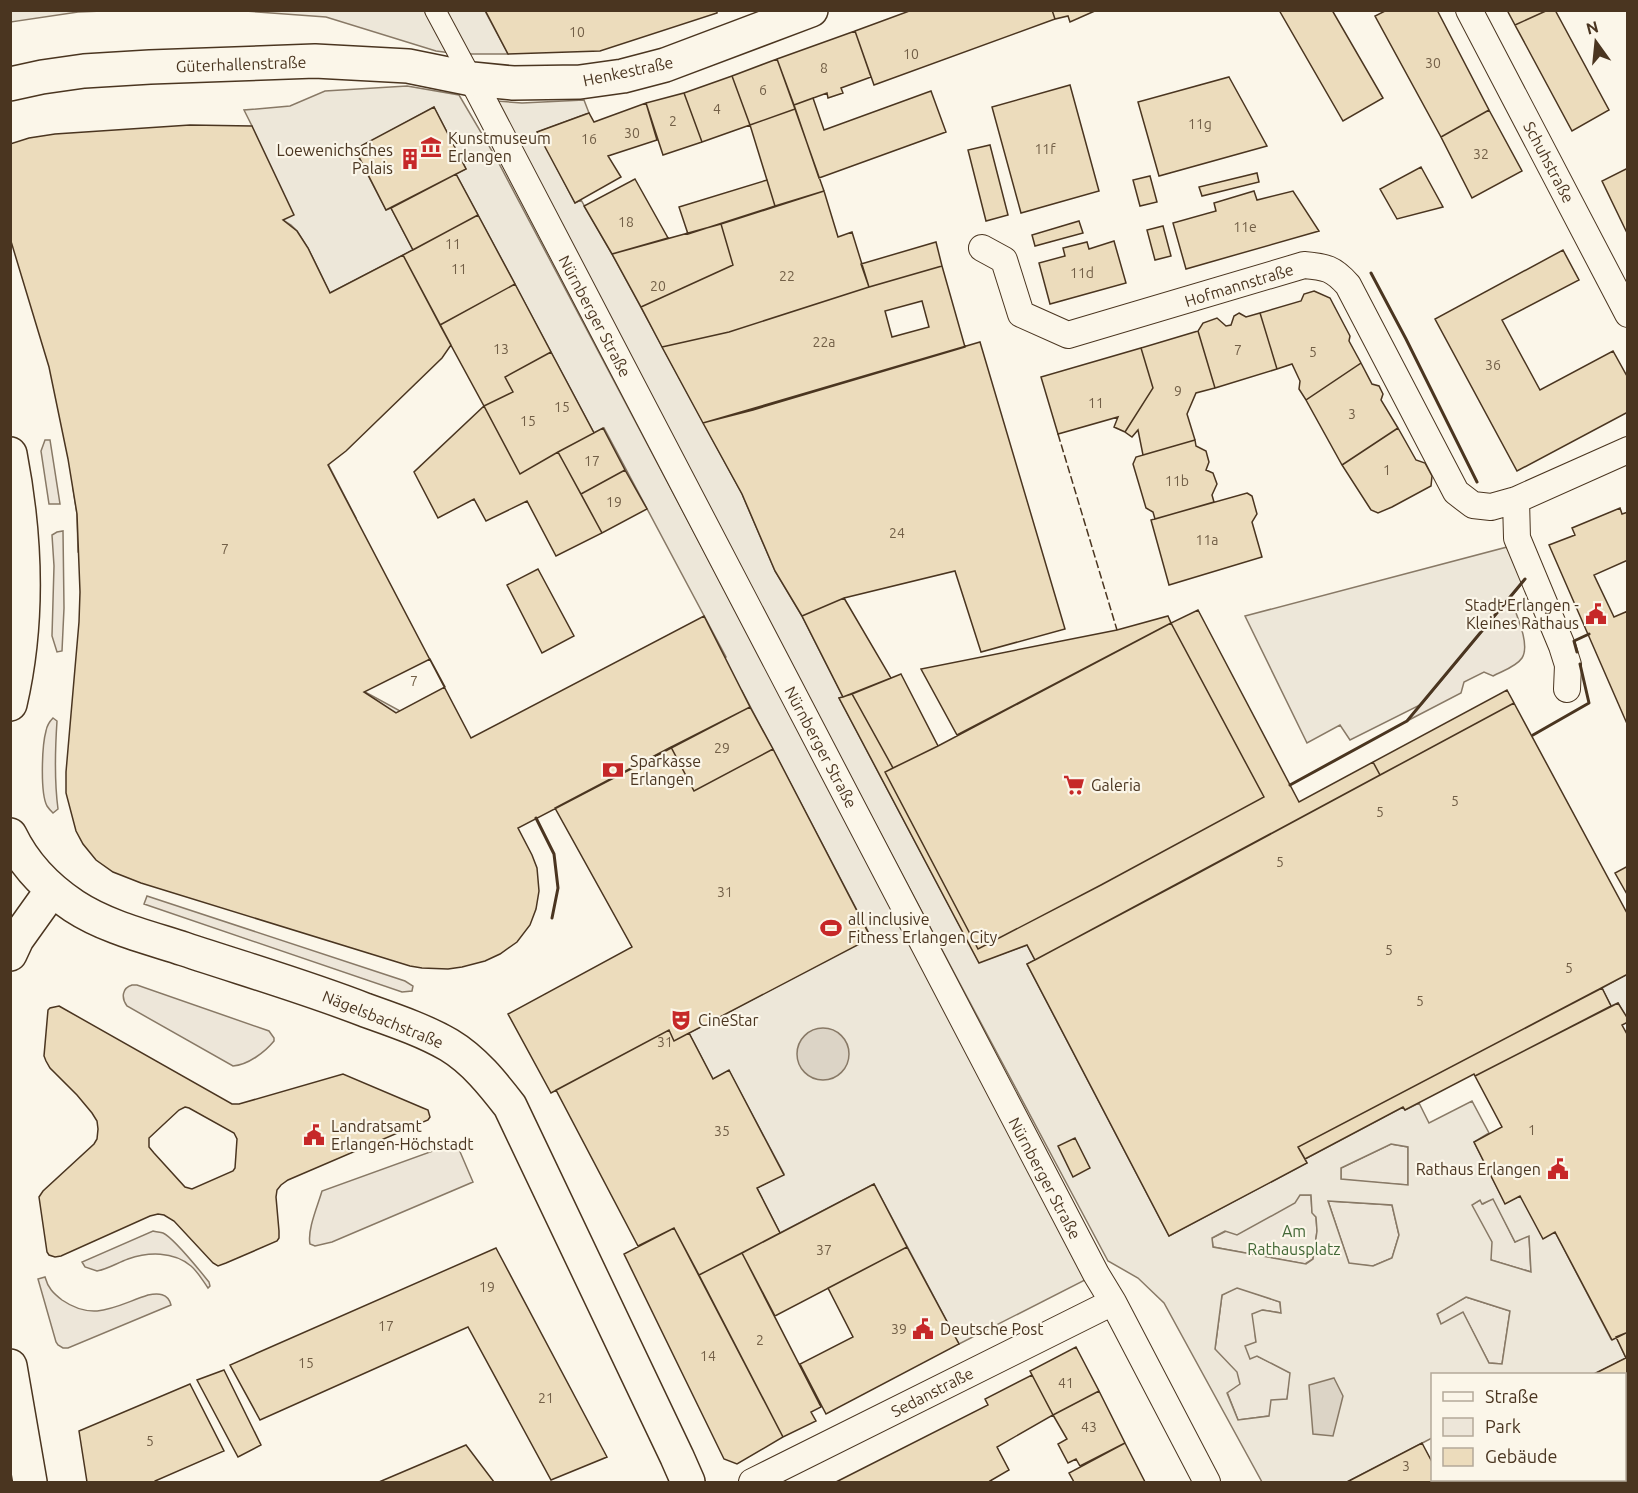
<svg xmlns="http://www.w3.org/2000/svg" width="1638" height="1493" font-family="Ubuntu,sans-serif">
<rect width="100%" height="100%" fill="#fbf6e9"/>
<path fill="#ede6d9" stroke="#887966" stroke-width="1.5" d="M45,440H50L60,504H49L41,451Z
M63,531L64,608L62,651L57,652L52,636L54,566L52,535L57,532Z
M1510,597C1515,612 1531,644 1522,658C1516,667 1502,671 1493,676L1484,672L1464,682L1461,693L1407,721Z
M53,718L57,721C55,751 54,779 58,809L53,813C50,810 49,809 47,806C40,793 42,745 46,731C47,725 49,722 53,718Z
M147,896L405,981L413,986L412,991L402,992L144,904Z
M132,985H137L269,1031L274,1038V1041C265,1052 248,1065 233,1066L127,1006C121,998 122,988 132,985Z
M452,1144L458,1147L473,1182L332,1242L315,1246L310,1244C307,1230 318,1205 322,1191Z
M1391,1144L1408,1147V1185L1341,1180V1168Z
M1300,1195H1311L1312,1212L1316,1217L1317,1231L1313,1259L1305,1264L1213,1247L1212,1238Z
M1493,1198L1515,1242L1529,1235L1531,1272L1491,1260L1471,1205L1480,1200L1483,1204Z
M1328,1201L1392,1205L1399,1235L1392,1258L1373,1266L1349,1264Z
M153,1231C156,1232 160,1232 163,1233C174,1238 200,1271 209,1282L210,1286L208,1288C203,1281 198,1272 191,1266C173,1251 148,1252 128,1259C117,1263 108,1269 97,1271L85,1267L82,1262Z
M45,1277C48,1288 53,1293 62,1300C94,1322 115,1306 148,1295C158,1293 168,1293 171,1305L68,1348H63L58,1345L56,1342L38,1279Z
M1237,1287L1280,1302L1281,1313L1263,1310L1255,1331L1257,1356L1291,1373L1287,1399L1269,1416L1238,1420L1227,1392L1215,1349L1222,1295Z
M1466,1297L1510,1311L1502,1364L1489,1363L1463,1313L1441,1325L1437,1313Z"/>
<path fill="#ede7d9" stroke="#887966" stroke-width="1.5" fill-rule="evenodd" d="M11,10H102V11L78,12L11,22Z
M245,11H485L508,54H459L436,51L326,17Z
M407,86L459,95L495,156L900,922L1085,1280L959,1344L874,1184L780,1233L757,1188L784,1174L729,1071L713,1079L689,1033L871,937L742,691L724,705L679,734L631,757L599,771L569,780L526,788L500,789L460,786L418,775L402,783L374,769L344,752L322,735L297,712L293,716L303,734L271,744L254,754L239,726L288,700L272,682L240,631L224,599L205,555L184,484L138,509V519L119,520L122,548L78,552L77,514L73,488L96,476L90,465L100,460L105,471L158,445L173,473L181,469L175,420L173,372L174,339L180,290L192,292L211,221L222,188L252,126L244,110L290,106L325,91ZM434,107L466,169L456,174L478,215L594,433L604,428L726,657L691,682L615,725L573,742L530,751L508,752L479,751L436,743L440,729L422,723L365,692L333,658L299,613L274,562L264,537L328,504L340,527L356,518L327,462L309,472L320,495L261,526L257,517L244,469L246,466L237,397L234,396V368L241,303L230,301L229,299L239,251L250,229L255,224L268,219L283,220L291,225L297,231L308,248L330,293L413,250L391,208L386,210L355,150Z
M584,100L589,113L538,132L575,203L581,200L612,254L742,494L775,571L802,616L843,697L839,698L979,962L1027,945L1035,960L1027,964L1169,1236L1307,1163L1305,1159L1403,1107L1405,1110L1419,1103L1429,1123L1472,1101L1489,1133L1474,1142L1505,1203L1520,1196L1555,1232L1611,1339L1616,1337L1626,1358L1594,1374H1432V1438L1347,1482H1262L1164,1303L1138,1278L1108,1261L958,980L517,145L497,101L522,103ZM1391,1144L1408,1147V1185L1341,1179V1168ZM1300,1195H1311L1312,1213L1316,1217L1317,1231L1313,1259L1306,1264L1213,1247L1212,1238L1225,1231L1237,1235L1295,1203ZM1493,1199L1515,1242L1529,1236L1531,1272L1491,1260L1492,1242L1472,1205L1480,1200L1482,1204ZM1328,1201L1392,1205L1399,1235L1392,1258L1373,1266L1349,1263ZM1237,1288L1280,1302L1281,1313L1262,1310L1252,1314L1256,1342L1245,1346L1250,1359L1257,1356L1290,1373L1287,1399L1271,1400L1269,1416L1238,1420L1227,1393L1240,1384L1237,1372L1215,1349L1222,1295ZM1466,1297L1510,1311L1502,1364L1489,1363L1463,1312L1441,1324L1437,1314Z
M1511,546L1525,580L1422,704L1350,740L1340,725L1307,743L1245,616Z
M1627,974V1019L1618,1003L1611,1006L1602,988Z"/>
<path fill="#dcd4c6" stroke="#887966" stroke-width="1.5" d="M797 1054a26 26 0 1 1 52 0a26 26 0 1 1-52 0Z
M1334,1378L1343,1396L1333,1436L1313,1434L1309,1385Z"/>
<path fill="#ecdcbc" stroke="#4a3520" stroke-width="1.5" fill-rule="evenodd" d="M485,10H717V13L600,51L508,54Z
M912,10H1052L1055,19L874,85L855,31Z
M1052,10H1097L1070,22L1068,16L1055,19Z
M1279,10H1332L1383,98L1343,121Z
M1387,10H1437L1489,110L1441,137L1375,16Z
M1507,10H1548L1515,25Z
M1548,10H1555L1609,110L1572,131L1515,25Z
M855,31L871,77L841,88L843,93L828,98L827,93L794,105L777,59Z
M777,59L795,109L750,125L732,76Z
M732,76L750,125L702,142L684,93Z
M1229,77L1267,146L1159,176L1138,102Z
M1070,85L1099,191L1021,213L992,107Z
M931,91L946,132L819,178L794,105L813,98L824,130Z
M684,93L702,142L663,155L646,103Z
M646,103L657,140L608,156L621,177L575,203L537,132L589,113L594,122Z
M434,107L466,169L386,210L355,149Z
M795,109L824,191L775,206L750,125Z
M1489,110L1522,171L1472,198L1441,137Z
M190,125L252,126L294,215L283,220L297,231L308,248L330,293L403,255L451,345L442,358L346,451L328,465L471,738L704,616L750,707L518,828L532,855L537,868L539,891L536,909L530,925L517,942L500,954L485,961L462,967L448,969L422,968L410,966L141,883L113,872L96,860L83,844L76,831L66,793V772L79,622L80,592L77,514L68,459L49,367L10,238V144L29,138L55,134Z
M990,145L1008,215L986,221L968,150Z
M1421,167L1443,207L1397,219L1380,189Z
M1628,168V235L1602,181Z
M1257,173L1259,182L1202,196L1199,187Z
M456,174L478,215L413,250L391,208Z
M1150,176L1157,202L1140,206L1133,180Z
M635,179L668,238L612,254L584,206Z
M767,180L775,206L688,234L679,207Z
M824,191L838,237L852,232L869,287L729,332L662,347L641,307L733,265L721,224Z
M1254,191L1257,200L1293,191L1319,231L1186,269L1173,223L1216,211L1214,203Z
M478,215L515,284L440,325L403,255Z
M1079,221L1083,233L1035,246L1032,235Z
M721,224L733,265L641,307L612,254Z
M1163,226L1171,256L1155,260L1147,230Z
M1114,241L1126,283L1050,304L1039,263L1065,256L1063,248L1087,242L1089,249Z
M936,242L942,266L869,287L861,264Z
M1563,250L1579,280L1502,320L1540,390L1613,351L1628,378V412L1517,471L1435,319Z
M942,266L965,347L753,410L703,423L662,347L729,332L869,287ZM922,301L929,327L892,337L885,311Z
M515,284L551,352L505,377L513,392L484,406L440,325Z
M1314,291L1330,298L1350,336L1349,341L1361,363L1306,400L1299,389L1300,381L1292,364L1277,369L1260,313L1301,301L1304,294Z
M1239,313L1246,317L1260,313L1277,369L1215,388L1198,331L1203,323L1217,318L1226,326L1231,325L1234,316Z
M1198,331L1215,388L1196,393L1187,414L1195,440L1143,455L1138,430L1132,437L1125,432L1153,388L1141,348Z
M980,342L1065,629L981,652L955,571L844,598L802,616L775,571L742,494L703,423Z
M1141,348L1153,388L1125,432L1114,427L1118,417L1058,434L1041,377Z
M551,352L594,433L558,452L520,474L484,406L513,392L505,377Z
M1361,363L1372,384L1379,386L1383,394L1381,400L1398,428L1342,465L1306,400Z
M484,406L520,474L558,452L602,533L556,556L527,501L486,521L474,499L438,518L414,472Z
M603,428L625,470L581,494L558,452Z
M1398,428L1416,460L1425,463L1432,476L1431,486L1392,507L1378,513L1371,510L1342,465Z
M1195,440L1196,446L1206,451L1209,462L1206,470L1213,473L1217,484L1212,495L1214,502L1155,519L1153,512L1146,508L1133,464L1136,457Z
M625,470L647,509L602,533L581,494Z
M1247,493L1252,496L1257,514L1252,522L1262,557L1169,585L1151,520Z
M1620,508L1622,514L1628,512V560L1594,575L1614,617L1628,611V726L1549,545L1575,535L1572,528Z
M538,569L574,636L542,653L507,585Z
M844,598L891,678L843,697L802,616Z
M1198,610L1299,802L1373,762L1380,775L1035,960L1027,945L979,963L839,698L852,694L893,768L885,772L978,949L1101,885L1264,797L1171,623Z
M1168,616L1171,623L957,735L921,669L1117,630Z
M1171,623L1264,797L1101,885L978,949L885,772L938,746Z
M430,659L445,687L396,713L364,692Z
M901,674L938,746L893,768L852,694Z
M1507,690L1514,703L1380,775L1373,762Z
M1514,703L1628,915V974L1298,1147L1307,1163L1169,1236L1027,964L1189,878Z
M750,707L773,749L694,791L671,747Z
M671,747L694,791L773,749L871,938L674,1041L669,1030L551,1093L508,1014L632,947L555,808Z
M1628,866V896L1615,873Z
M1602,988L1611,1006L1475,1076L1474,1074L1405,1110L1403,1107L1305,1159L1298,1147Z
M1618,1003L1628,1019V1022L1622,1025L1628,1036V1332L1612,1340L1555,1232L1543,1239L1520,1196L1505,1204L1474,1142L1502,1127L1475,1076Z
M59,1006L232,1104H239L343,1074L423,1108L428,1110L430,1117L428,1120L288,1180L281,1185L277,1190L276,1197L279,1231V1238L277,1241L226,1263L218,1266L213,1263L174,1221L164,1215L158,1214L150,1216L61,1256L55,1257L49,1255L47,1252L39,1197L43,1191L94,1144L97,1139L98,1129L97,1121L92,1113L77,1095L50,1068L46,1061L44,1056L48,1010L50,1008ZM185,1107L189,1108L234,1133L237,1139L235,1168L233,1171L192,1189L185,1187L154,1153L149,1147V1138L179,1110Z
M669,1030L674,1041L689,1033L713,1079L729,1070L784,1175L757,1188L780,1233L699,1275L674,1228L638,1246L556,1090Z
M1075,1138L1090,1168L1073,1177L1058,1146Z
M874,1184L907,1247L775,1316L742,1253Z
M674,1228L783,1437L737,1464L724,1459L624,1254Z
M907,1247L959,1344L826,1414L800,1364L853,1337L828,1288Z
M496,1248L607,1457L551,1480L468,1327L260,1420L230,1365Z
M742,1253L821,1407L811,1412L816,1421L783,1437L699,1275Z
M1628,1332V1482H1457L1455,1480H1624V1374H1594L1626,1358L1616,1337Z
M1076,1347L1099,1391L1053,1415L1030,1371Z
M224,1370L261,1445L238,1457L197,1380Z
M1032,1375L1053,1415L997,1447L1009,1470L990,1481L991,1482H836L988,1405L985,1399Z
M190,1384L224,1451L155,1481V1482H87L79,1431Z
M1099,1391L1125,1443L1080,1466L1076,1459L1068,1463L1058,1444L1067,1439L1053,1415Z
M1125,1443L1145,1482H1074L1069,1473Z
M1422,1443L1432,1462V1480H1442L1443,1482H1347Z
M466,1445L494,1482H379Z"/>
<g fill="none" stroke-linecap="round" stroke-linejoin="round">
<defs>
<path id="pedestrian" d="M435,10L472,79"/>
<path id="minor" d="M1469,10L1628,314
M472,79L1096,1274L1113,1302L1207,1482
M982,248L1004,260L1021,314L1068,335L1304,265C1326,267 1333,268 1348,285L1456,492L1473,505L1491,507L1516,500L1628,450
M1516,500L1517,538L1562,646L1568,665L1567,689
M752,1482L1113,1302"/>
<path id="tertiary" d="M10,84L42,77L84,71L150,67L315,61L408,66L472,79L513,83L580,82L623,76L665,65L811,10
M10,454C26,537 29,622 10,704
M10,835C24,864 47,888 74,906C106,927 147,937 184,949C244,969 306,987 365,1010C393,1020 423,1030 449,1045C474,1060 493,1084 510,1106L677,1457L688,1482
M10,954L17,939L52,890
M10,1366L30,1482"/>
</defs>
<use href="#pedestrian" stroke="#4a3520" stroke-width="22"/>
<use href="#minor" stroke="#4a3520" stroke-width="28"/>
<use href="#tertiary" stroke="#4a3520" stroke-width="36"/>
<use href="#pedestrian" stroke="#fbf6e9" stroke-width="20"/>
<use href="#minor" stroke="#fbf6e9" stroke-width="26"/>
<use href="#tertiary" stroke="#fbf6e9" stroke-width="33"/>
<path stroke="#4a3520" stroke-width="1.5" stroke-dasharray="8 3" stroke-linecap="butt" d="M1058,434L1117,630"/>
<path stroke="#4a3520" stroke-width="3" d="M1371,273L1406,339L1477,482
M1577,652L1574,641L1589,634
M1533,735L1589,703L1580,664
M1290,785L1407,721L1525,579
M536,818L554,854L558,888L552,918"/>
</g>
<defs>
<symbol id="museum-bare" viewBox="-9 -9 18 18"><path d="M0-6L6-3V-2H-6V-3ZM-5-1h2V3h-2ZM-1-1h2V3h-2ZM3-1h2V3H3ZM-6 4H6V6H-6Z" fill="#c62828" stroke="#fbf6e9" stroke-width="2.5" paint-order="stroke"/></symbol>
<symbol id="building-bare" viewBox="-9 -9 18 18"><path d="M-4-6H4V6H1V3H-1V6H-4ZM-2.5-4.3h1.7v1.8h-1.7ZM.8-4.3h1.7v1.8H.8ZM-2.5-1h1.7V.8h-1.7ZM.8-1h1.7V.8H.8Z" fill="#c62828" stroke="#fbf6e9" stroke-width="2.5" paint-order="stroke"/></symbol>
<symbol id="civic-bare" viewBox="-9 -9 18 18"><path d="M-.6-6.5H3V-4.5H.6V-3L4-1V1h2V6H-6V1h2V-1L-.6-3ZM-1.2 2.5V6h2.4V2.5Z" fill="#c62828" stroke="#fbf6e9" stroke-width="2.5" paint-order="stroke"/></symbol>
<symbol id="bank-bare" viewBox="-9 -9 18 18"><path d="M-6-4H6V4H-6ZM0-2.3a2.3 2.3 0 1 0 0 4.6a2.3 2.3 0 1 0 0-4.6Z" fill="#c62828" stroke="#fbf6e9" stroke-width="2.5" paint-order="stroke"/></symbol>
<symbol id="supermarket-bare" viewBox="-9 -9 18 18"><path d="M-6-5.5h2.5l.6 2H6L4.5 2H-2.5L-4.4-4H-6ZM-1.5 3.2a1.3 1.3 0 1 0 .1 0ZM3 3.2a1.3 1.3 0 1 0 .1 0Z" fill="#c62828" stroke="#fbf6e9" stroke-width="2.5" paint-order="stroke"/></symbol>
<symbol id="stadium-bare" viewBox="-9 -9 18 18"><path d="M0-5a6.5 5 0 1 0 0 10a6.5 5 0 1 0 0-10ZM-3.5-1.8h7v3.6h-7Z" fill="#c62828" stroke="#fbf6e9" stroke-width="2.5" paint-order="stroke"/></symbol>
<symbol id="theatre-bare" viewBox="-9 -9 18 18"><path d="M-5-5.5Q0-4 5-5.5V0Q5 5 0 6Q-5 5-5 0ZM-3.3-2.5H-1v1.5H-3.3ZM1-2.5H3.3v1.5H1ZM-2.8 1Q0 5.5 2.8 1Z" fill="#c62828" stroke="#fbf6e9" stroke-width="2.5" paint-order="stroke"/></symbol>
</defs>
<g fill-rule="evenodd">
<use href="#museum-bare" x="416" y="132" width="30" height="30"/>
<use href="#building-bare" x="395" y="144" width="30" height="30"/>
<use href="#civic-bare" x="1581" y="599" width="30" height="30"/>
<use href="#bank-bare" x="598" y="755" width="30" height="30"/>
<use href="#supermarket-bare" x="1059" y="770" width="30" height="30"/>
<use href="#stadium-bare" x="816" y="913" width="30" height="30"/>
<use href="#theatre-bare" x="666" y="1005" width="30" height="30"/>
<use href="#civic-bare" x="299" y="1120" width="30" height="30"/>
<use href="#civic-bare" x="1543" y="1154" width="30" height="30"/>
<use href="#civic-bare" x="908" y="1314" width="30" height="30"/>
</g>
<g text-anchor="middle" dominant-baseline="central" stroke-width="4.5" stroke-linejoin="round" paint-order="stroke">
<g font-size="14" fill="#725f47">
<text x="577" y="32">10</text>
<text x="911" y="54">10</text>
<text x="1433" y="63">30</text>
<text x="824" y="68">8</text>
<text x="763" y="90">6</text>
<text x="717" y="109">4</text>
<text x="673" y="121">2</text>
<text x="1200" y="124">11g</text>
<text x="632" y="133">30</text>
<text x="589" y="139">16</text>
<text x="1045" y="149">11f</text>
<text x="1481" y="154">32</text>
<text x="626" y="222">18</text>
<text x="1245" y="227">11e</text>
<text x="453" y="244">11</text>
<text x="459" y="269">11</text>
<text x="1082" y="273">11d</text>
<text x="787" y="276">22</text>
<text x="658" y="286">20</text>
<text x="824" y="342">22a</text>
<text x="501" y="349">13</text>
<text x="1238" y="350">7</text>
<text x="1313" y="352">5</text>
<text x="1493" y="365">36</text>
<text x="1178" y="391">9</text>
<text x="1096" y="403">11</text>
<text x="562" y="407">15</text>
<text x="1352" y="414">3</text>
<text x="528" y="421">15</text>
<text x="592" y="461">17</text>
<text x="1387" y="470">1</text>
<text x="1177" y="481">11b</text>
<text x="614" y="502">19</text>
<text x="897" y="533">24</text>
<text x="1207" y="540">11a</text>
<text x="225" y="549">7</text>
<text x="414" y="681">7</text>
<text x="722" y="748">29</text>
<text x="1455" y="801">5</text>
<text x="1380" y="812">5</text>
<text x="1280" y="862">5</text>
<text x="725" y="892">31</text>
<text x="1389" y="950">5</text>
<text x="1569" y="968">5</text>
<text x="1420" y="1001">5</text>
<text x="665" y="1042">31</text>
<text x="1532" y="1130">1</text>
<text x="722" y="1131">35</text>
<text x="824" y="1250">37</text>
<text x="487" y="1287">19</text>
<text x="386" y="1326">17</text>
<text x="899" y="1329">39</text>
<text x="760" y="1340">2</text>
<text x="708" y="1356">14</text>
<text x="306" y="1363">15</text>
<text x="1066" y="1383">41</text>
<text x="546" y="1398">21</text>
<text x="1089" y="1427">43</text>
<text x="150" y="1441">5</text>
<text x="1406" y="1466">3</text>
</g>
<g font-size="16" fill="#4a3520" stroke="#fbf6e9">
<text transform="translate(241 64) rotate(-2)">Güterhallenstraße</text>
<text transform="translate(628 71) rotate(-12)">Henkestraße</text>
<text transform="translate(1549 162) rotate(62)">Schuhstraße</text>
<text transform="translate(1239 285) rotate(-17)">Hofmannstraße</text>
<text transform="translate(595 316) rotate(62)">Nürnberger Straße</text>
<text transform="translate(821 747) rotate(62)">Nürnberger Straße</text>
<text transform="translate(383 1019) rotate(22)">Nägelsbachstraße</text>
<text transform="translate(1045 1178) rotate(62)">Nürnberger Straße</text>
<text transform="translate(932 1392) rotate(-27)">Sedanstraße</text>
</g>
<g font-size="16" fill="#4a3520" stroke="#fbf6e9" text-anchor="start">
<text x="448" y="138">Kunstmuseum<tspan x="448" dy="18">Erlangen</tspan></text>
<text x="393" y="150" text-anchor="end">Loewenichsches<tspan x="393" dy="18">Palais</tspan></text>
<text x="1579" y="605" text-anchor="end">Stadt Erlangen -<tspan x="1579" dy="18">Kleines Rathaus</tspan></text>
<text x="630" y="761">Sparkasse<tspan x="630" dy="18">Erlangen</tspan></text>
<text x="1091" y="785">Galeria</text>
<text x="848" y="919">all inclusive<tspan x="848" dy="18">Fitness Erlangen City</tspan></text>
<text x="698" y="1020">CineStar</text>
<text x="331" y="1126">Landratsamt<tspan x="331" dy="18">Erlangen-Höchstadt</tspan></text>
<text x="1541" y="1169" text-anchor="end">Rathaus Erlangen</text>
<text x="940" y="1329">Deutsche Post</text>
</g>
<g font-size="16" fill="#436837" stroke="#fbf6e9">
<text x="1294" y="1231">Am<tspan x="1294" dy="18">Rathausplatz</tspan></text>
</g>
</g>
<rect width="1638" height="1493" fill="none" stroke="#4a3520" stroke-width="24"/>
<rect x="1431" y="1373" width="195" height="108" fill="#fbf6e9" stroke="#b4a999" stroke-width="1.5"/>
<rect x="1443" y="1392" width="30" height="9" fill="#fbf6e9" stroke="#b4a999" stroke-width="1.5"/>
<text x="1485" y="1403" font-size="18" fill="#4a3520">Straße</text>
<rect x="1443" y="1418" width="30" height="18" fill="#ede6d9" stroke="#b4a999" stroke-width="1.5"/>
<text x="1485" y="1433" font-size="18" fill="#4a3520">Park</text>
<rect x="1443" y="1448" width="30" height="18" fill="#ecdcbc" stroke="#b4a999" stroke-width="1.5"/>
<text x="1485" y="1463" font-size="18" fill="#4a3520">Gebäude</text>
<g transform="translate(1596 42) rotate(345)" stroke="#fbf6e9" stroke-width="4.5" paint-order="stroke">
<path d="M0-4.5L10 22L0 15L-10 22Z" fill="#4a3520"/>
<text y="-9" font-size="16" font-weight="bold" text-anchor="middle" fill="#4a3520">N</text>
</g>
</svg>
